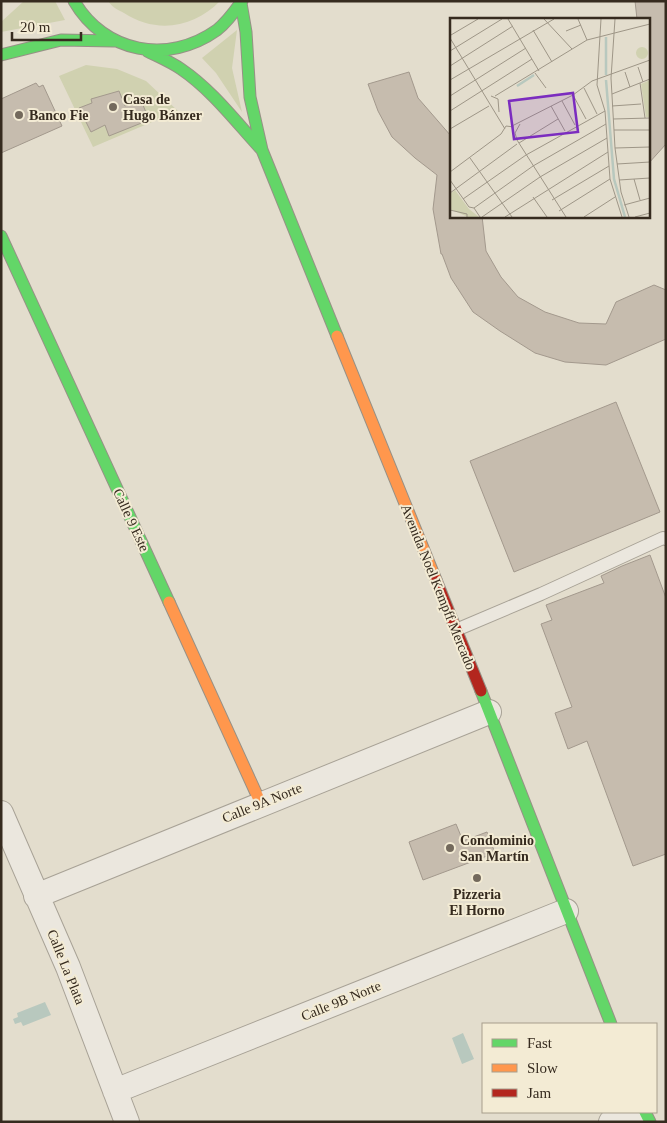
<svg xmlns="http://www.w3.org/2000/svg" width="667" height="1123" font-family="'Times New Roman',serif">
<rect width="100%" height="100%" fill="#e3ddcd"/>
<path fill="#d0d1b0" d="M24,1H55L65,20L1,32V22Z
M108,1H220C194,28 156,34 124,13C118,10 112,7 108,1Z
M237,30L232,68L242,112L216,73L202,58Z
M86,65L117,69L146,81L178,111L93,147L59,76Z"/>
<path fill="#b8c8be" d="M45,1002L51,1015L23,1026L21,1022L15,1024L13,1019L18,1017L17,1013Z
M463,1033L474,1059L462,1064L452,1038Z"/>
<path fill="#c6bcae" stroke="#a3998d" d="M635,1H666V144L648,164V19H637Z
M409,72L418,98L451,136V216H482L486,251L501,277L518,297L545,312L579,323L606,324L616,302L654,285L666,290V339L606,365L565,362L535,353L500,331L473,312L451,278L442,254H441L433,209L437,175L415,158L392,137L378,111L368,84Z
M36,83L39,87L43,85L62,126L1,153V99Z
M119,91L125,106L141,100L149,120L109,136L105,125L91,132L79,108L92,103L91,99Z
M616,402L660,512L514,572L470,461Z
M650,555L666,598V854L633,866L587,741L568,749L555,713L572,707L541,624L552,620L546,605L604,583L601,576L622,566Z
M456,824L463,841L487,832L495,853L423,880L409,842Z"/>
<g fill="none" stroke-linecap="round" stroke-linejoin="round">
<defs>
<path id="lane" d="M456,630L541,594L663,538L666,539"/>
<path id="street" d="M1,813L68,967L127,1122
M36,896L489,712
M115,1091L566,911
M611,1122L636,1112"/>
<path id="fast" d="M74,1C104,53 168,65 217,30C227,22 235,11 242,1
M241,3L246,32L250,97L262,150L337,336
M147,51C159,57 171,62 181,69C212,90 236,122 261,149
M1,55L61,40L114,41
M1,236L169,602
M481,691L611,1024
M645,1112L650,1122"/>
<path id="slow" d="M337,336L436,580
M169,602L261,804"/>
<path id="jam" d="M436,580L481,691"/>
</defs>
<use href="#lane" stroke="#a8a296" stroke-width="14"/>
<use href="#street" stroke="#a8a296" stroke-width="26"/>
<use href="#fast" stroke="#979186" stroke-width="13"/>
<use href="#slow" stroke="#979186" stroke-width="13"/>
<use href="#jam" stroke="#979186" stroke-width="13"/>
<use href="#lane" stroke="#ebe7de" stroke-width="12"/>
<use href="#street" stroke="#ebe7de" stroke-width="24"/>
<use href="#fast" stroke="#63d668" stroke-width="11"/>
<use href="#slow" stroke="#ff974d" stroke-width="11"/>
<use href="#jam" stroke="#b3261e" stroke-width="11"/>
</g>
<g fill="#73695c" stroke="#f3ebd4" stroke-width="2">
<circle cx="113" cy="107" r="5"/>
<circle cx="19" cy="115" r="5"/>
<circle cx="450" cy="848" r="5"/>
<circle cx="477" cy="878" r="5"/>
</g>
<g text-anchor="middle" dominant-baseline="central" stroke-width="4" stroke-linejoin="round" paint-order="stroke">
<g font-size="14" font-weight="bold" fill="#362b1f" stroke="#f3ebd4" text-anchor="start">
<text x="123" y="99">Casa de<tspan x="123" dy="16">Hugo Bánzer</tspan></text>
<text x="29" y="115">Banco Fie</text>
<text x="460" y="840">Condominio<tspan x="460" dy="16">San Martín</tspan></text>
<text x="477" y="894" text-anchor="middle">Pizzeria<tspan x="477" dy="16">El Horno</tspan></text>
</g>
<g font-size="14" fill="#362b1f" stroke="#f3ebd4">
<text transform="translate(131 520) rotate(65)">Calle 9 Este</text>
<text transform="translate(438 587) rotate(68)">Avenida Noel Kempff Mercado</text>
<text transform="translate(262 803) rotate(-22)">Calle 9A Norte</text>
<text transform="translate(66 967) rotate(68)">Calle La Plata</text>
<text transform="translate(341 1001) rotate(-22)">Calle 9B Norte</text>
</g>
</g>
<g transform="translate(450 18)">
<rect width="200" height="200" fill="#e3ddcd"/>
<path d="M186 35a6 6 0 1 1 12 0a6 6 0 1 1-12 0ZM200,62V99H196L191,66ZM5,172L19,191L29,199H18L0,191V176Z" fill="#d0d1b0"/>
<path fill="none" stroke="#b8c8be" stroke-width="2.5" d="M156,57V19M156,62L164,161L175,199M67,68L84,57"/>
<path fill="none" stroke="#9e9687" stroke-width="1" d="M58,1L89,53M94,1L122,31M128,1L137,22M151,1L147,67L155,93L160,161L172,199M165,1L161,60L165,130L171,174L179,199M83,12L102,44M116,13L131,7M1,17L28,1M0,20L55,111M0,33L52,1M0,48L63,8M188,49L193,64M175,54L180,69M85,55L96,70M0,62L104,1M190,65L195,100M134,70L147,96M162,76L200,61M123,77L136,101M0,78L76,30M41,78L48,81L49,94M45,78L137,22L200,6M112,83L125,107M101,88L115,113M162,88L191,86M0,93L82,41M163,101L200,100M70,106L65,115L67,122L116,199M62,108L123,77L142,63L200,42M0,111L39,88M164,112H200M69,125L108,101M165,130L200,129M20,140L62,199M167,146L200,144M0,154L51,116L56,108L64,109M184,161L190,182M0,162L19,189L24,190L30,199M169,162L200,160M0,175L67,126M83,179L97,199M13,181L76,137L155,93M102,182L159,148M174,187L200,180M24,190L83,148L156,106M0,192L17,196V199M109,193L160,161M32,199L90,159L157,120M55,199L158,134M134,199L165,179M185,199L200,195"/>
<path fill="#7b2cbf" fill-opacity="0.15" stroke="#7b2cbf" stroke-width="2.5" d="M123,75L128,114L64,121L59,83Z"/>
<rect width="200" height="200" fill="none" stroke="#362b1f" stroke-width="2.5"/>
</g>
<rect width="667" height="1123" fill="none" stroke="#362b1f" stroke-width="5"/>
<rect x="482" y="1023" width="175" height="90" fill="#f3ebd4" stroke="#a79e8c"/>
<rect x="492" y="1039" width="25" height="8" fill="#63d668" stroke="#a79e8c"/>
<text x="527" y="1048" font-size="15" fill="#362b1f">Fast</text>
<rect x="492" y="1064" width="25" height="8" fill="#ff974d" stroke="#a79e8c"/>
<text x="527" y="1073" font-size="15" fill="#362b1f">Slow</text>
<rect x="492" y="1089" width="25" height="8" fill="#b3261e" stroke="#a79e8c"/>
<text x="527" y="1098" font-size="15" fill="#362b1f">Jam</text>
<path d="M12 32v8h69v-8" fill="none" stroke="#362b1f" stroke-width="2.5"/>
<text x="20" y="32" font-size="15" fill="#362b1f" stroke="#f3ebd4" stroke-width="4" paint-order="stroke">20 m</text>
</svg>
